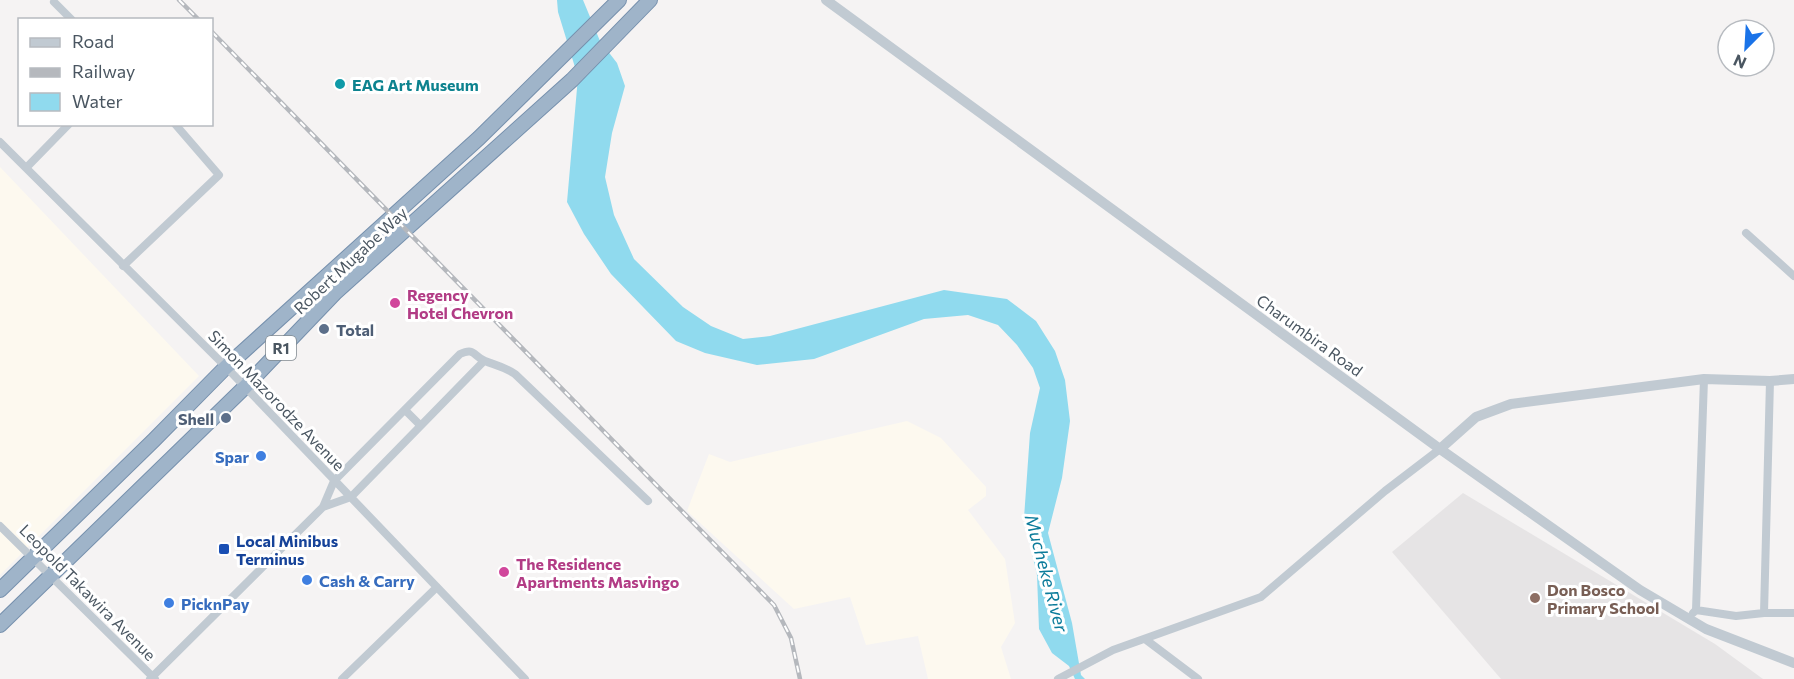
<svg xmlns="http://www.w3.org/2000/svg" width="1794" height="679" font-family="Commissioner,sans-serif">
<rect width="100%" height="100%" fill="#f5f3f3"/>
<path fill="#fdf9ef" d="M0,167L199,376L0,575Z
M907,421L941,438L986,487V496L968,510L1005,559L1015,623L1001,647L1011,679H928L918,636L866,645L850,597L794,609L687,511L709,454L730,462Z"/>
<path fill="#e6e4e5" d="M1463,493L1715,644L1763,679H1501L1392,552Z"/>
<path fill="#90daee" d="M557,0H583L600,41L617,63L625,86L612,133L605,177L614,215L634,259L683,307L711,326L743,339L770,336L944,290L1007,299L1036,321L1055,351L1065,380L1070,421L1062,478L1048,533L1072,623L1081,675L1085,679H1075L1069,666L1052,653L1039,629L1037,575L1024,518L1030,433L1040,388L1033,368L1017,345L998,325L968,315L924,319L814,359L757,365L705,353L676,341L611,274L584,234L567,202L578,77L558,12Z"/>
<g fill="none" stroke-linecap="round" stroke-linejoin="round">
<defs>
<path id="trunk" d="M0,590L154,440L226,367L479,138L619,0
M0,625L245,387L336,292L572,80L650,0"/>
</defs>
<use href="#trunk" stroke="#7690ad" stroke-width="16"/>
<path stroke="#c1cad2" stroke-width="8" d="M54,2L72,20
M0,142L226,367L525,679
M26,168L69,124
M1746,233L1794,276
M123,266L219,175L175,124
M1770,381L1764,613H1794
M405,410L420,425
M323,507L351,497L484,361
M0,526L155,679
M1696,610L1704,379
M1693,613L1696,610L1736,616L1764,613
M1145,639L1198,679
M150,679L323,507L334,481L460,354C475,347 473,356 485,361C495,365 505,367 515,374L648,501
M342,679L437,587
M1058,679L1113,650L1261,597L1385,491L1440,449"/>
<path stroke="#c1cad2" stroke-width="10" d="M826,0L1440,449L1640,590L1706,629L1794,663
M1440,449L1476,417L1511,404L1704,379L1770,381L1794,379"/>
<use href="#trunk" stroke="#9fb4c9" stroke-width="14"/>
<defs>
<path id="rail" d="M179,0L199,20
M212,32L774,605L791,638L800,679"/>
</defs>
<use href="#rail" stroke="#b5b8bd" stroke-width="4.5"/>
<use href="#rail" stroke="#fff" stroke-width="2" stroke-dasharray="7" stroke-linecap="butt"/>
</g>
<circle fill="#0f9aa8" stroke="#fff" stroke-width="2" cx="340" cy="84" r="6"/>
<g fill="#d1479c" stroke="#fff" stroke-width="2">
<circle cx="395" cy="303" r="6"/>
<circle cx="504" cy="572" r="6"/>
</g>
<g fill="#5c6f8a" stroke="#fff" stroke-width="2">
<circle cx="324" cy="329" r="6"/>
<circle cx="226" cy="418" r="6"/>
</g>
<g fill="#3f7fe0" stroke="#fff" stroke-width="2">
<circle cx="261" cy="456" r="6"/>
<circle cx="307" cy="580" r="6"/>
<circle cx="169" cy="603" r="6"/>
</g>
<rect fill="#1a4fb4" stroke="#fff" stroke-width="2" x="218" y="543" width="12" height="12" rx="3"/>
<circle fill="#8d6e63" stroke="#fff" stroke-width="2" cx="1535" cy="598" r="6"/>
<g text-anchor="middle" dominant-baseline="central" stroke-width="6" stroke-linejoin="round" paint-order="stroke">
<rect fill="#fff" stroke="#808990" stroke-width="1.5" x="266" y="336" width="30" height="24" rx="4.5"/>
<g font-size="15" font-weight="bold" fill="#4a5661">
<text x="281" y="348">R1</text>
</g>
<g font-size="16" font-weight="bold" fill="#0d838f" stroke="#fff" text-anchor="start">
<text x="352" y="84">EAG Art Museum</text>
</g>
<g font-size="16" fill="#4a5661" stroke="#fff">
<text transform="translate(350 260) rotate(-43)">Robert Mugabe Way</text>
<text transform="translate(1310 335) rotate(36)">Charumbira Road</text>
<text transform="translate(277 400) rotate(46)">Simon Mazorodze Avenue</text>
<text transform="translate(88 592) rotate(45)">Leopold Takawira Avenue</text>
</g>
<g font-size="16" font-weight="bold" fill="#b23c85" stroke="#fff" text-anchor="start">
<text x="407" y="294">Regency<tspan x="407" dy="18">Hotel Chevron</tspan></text>
<text x="516" y="563">The Residence<tspan x="516" dy="18">Apartments Masvingo</tspan></text>
</g>
<g font-size="16" font-weight="bold" fill="#4e5e75" stroke="#fff" text-anchor="start">
<text x="336" y="329">Total</text>
<text x="214" y="418" text-anchor="end">Shell</text>
</g>
<g font-size="16" font-weight="bold" fill="#366cbe" stroke="#fff" text-anchor="start">
<text x="249" y="456" text-anchor="end">Spar</text>
<text x="319" y="580">Cash &amp; Carry</text>
<text x="181" y="603">PicknPay</text>
</g>
<g font-size="16" font-weight="bold" fill="#164399" stroke="#fff" text-anchor="start">
<text x="236" y="540">Local Minibus<tspan x="236" dy="18">Terminus</tspan></text>
</g>
<g font-size="16" font-weight="bold" fill="#785e54" stroke="#fff" text-anchor="start">
<text x="1547" y="589">Don Bosco<tspan x="1547" dy="18">Primary School</tspan></text>
</g>
<g font-size="18" font-style="italic" fill="#0c7c9b" stroke="#fff">
<text transform="translate(1047 573) rotate(75)">Mucheke River</text>
</g>
</g>
<rect x="18" y="18" width="195" height="108" fill="#ffffff" stroke="#b7bbc0" stroke-width="1.5"/>
<rect x="30" y="38" width="30" height="9" fill="#c1cad2" stroke="#b7bbc0" stroke-width="1.5"/>
<text x="72" y="48" font-size="18" fill="#4a5661">Road</text>
<rect x="30" y="68" width="30" height="9" fill="#b5b8bd" stroke="#b7bbc0" stroke-width="1.5"/>
<text x="72" y="78" font-size="18" fill="#4a5661">Railway</text>
<rect x="30" y="93" width="30" height="18" fill="#90daee" stroke="#b7bbc0" stroke-width="1.5"/>
<text x="72" y="108" font-size="18" fill="#4a5661">Water</text>
<g transform="translate(1746 48) rotate(204)"><circle r="28" fill="#ffffff" stroke="#b7bbc0" stroke-width="1.5"/>
<path d="M0-4.5L10 22L0 15L-10 22Z" fill="#1a73e8"/>
<text y="-9" font-size="16" font-weight="bold" text-anchor="middle" fill="#4a5661">N</text>
</g>
</svg>
